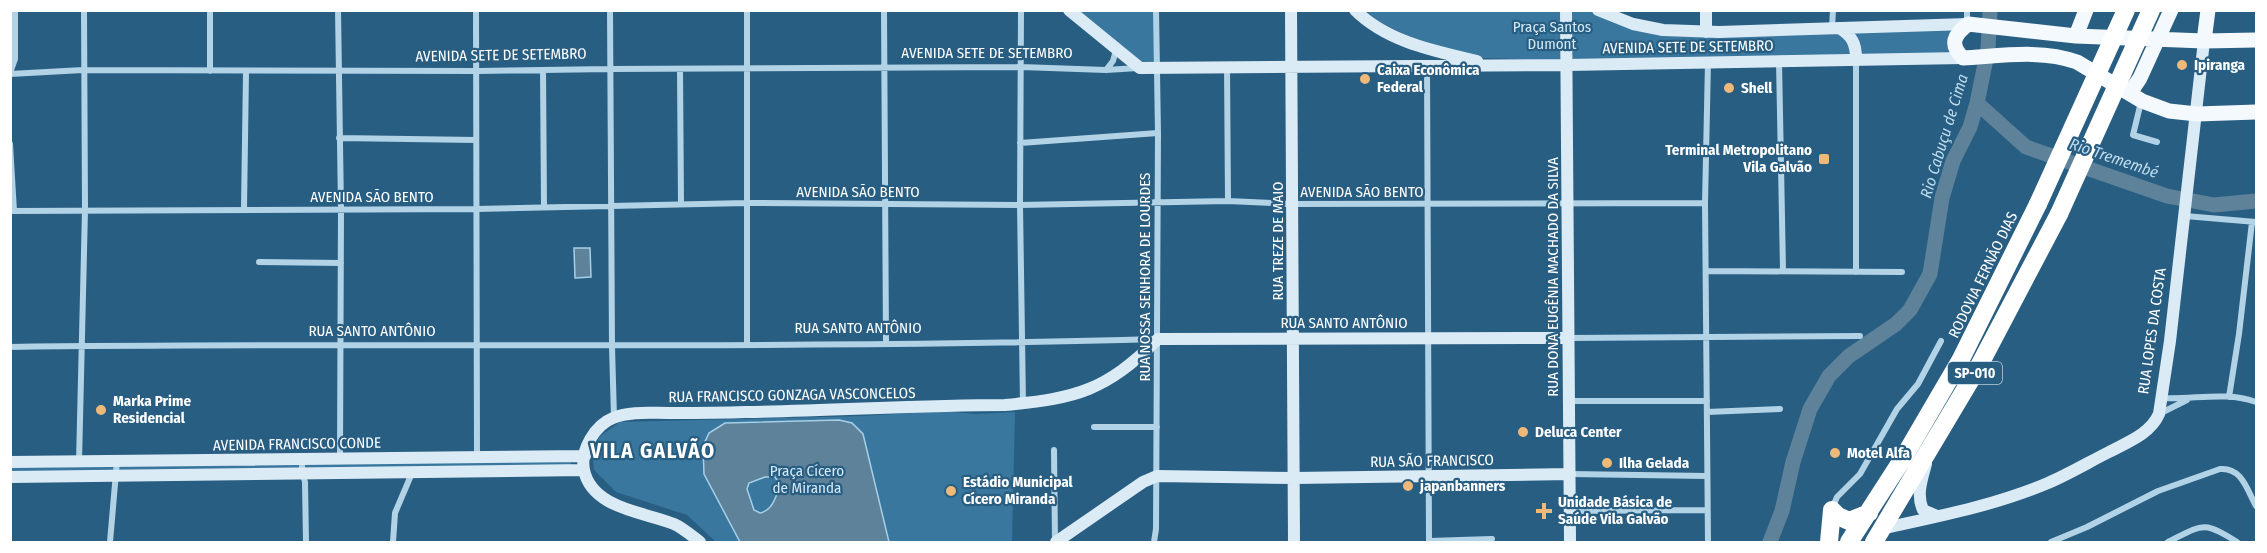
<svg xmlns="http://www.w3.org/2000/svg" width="2267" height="553" font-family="'Fira Sans Condensed',sans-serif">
<rect width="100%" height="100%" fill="#295e83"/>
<path fill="#39779e" d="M1072,11H1155V62L1137,63Z
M1366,11H1593L1655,33L1955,29L1953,54L1550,60L1483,58L1417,40L1376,21Z
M939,411L976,414L1015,412L1012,542H716L687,515L616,492L594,470L593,460L599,437L620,422L864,416Z
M571,459V467L11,473L10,466Z"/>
<path fill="#5d829a" stroke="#a6cfe7" stroke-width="1.5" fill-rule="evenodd" d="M574,248H590L591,277L575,278Z
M839,420L852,423L863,434L889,542H740L704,474L703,446L709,433L725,423ZM765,477H775L780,485C776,497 772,511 760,513L754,510L747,489L749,483Z"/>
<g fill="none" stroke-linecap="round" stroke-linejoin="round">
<path stroke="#5d829a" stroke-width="15" d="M1977,103L2026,147L2167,196L2214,205L2256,201
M1770,542L1782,511L1793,462L1810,409L1829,376L1849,356L1896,324L1910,310L1930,274L1942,198L1953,161L1970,127L1977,103L1988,49L1990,10"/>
<path stroke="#b2d2e6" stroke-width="6" d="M210,10V71
M338,10L341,209L340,458
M476,10L477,457
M610,10L612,347L614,417
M747,10V344
M884,10L886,343
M1021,10L1020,205L1023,403
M1967,10V24
M1832,28L1833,10
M1779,61L1783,270
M1708,62L1705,203L1708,542
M1227,66L1228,201
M1427,66L1429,542
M680,69L681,204
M543,70L544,207
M1106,70L1113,61L1116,50
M10,73L15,59V10
M10,74L83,70L477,71L610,69L1021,67L1106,70L1138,68
M2141,102L2133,135L2157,142
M339,138L476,140
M1020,143L1158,133
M10,144L14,211
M244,208L246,72
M10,211L477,209L747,203L1020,205L1228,201L1291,204L1705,203
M2185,216L2256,222
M259,262L341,263
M1706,271L1902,272
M1856,272V59
M1568,338L1860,336
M10,347C392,342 774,350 1156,339
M2229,397L2239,334L2252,222
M2162,398C2193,400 2226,391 2256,402
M1569,401H1707
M1707,412L1780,409
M2161,413L2187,400
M1094,427H1157
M1054,450L1055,542
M302,459V472L305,482L306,542
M79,462L85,210L84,10
M1570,474L1707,476
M1832,509L1837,497L1860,474L1897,409L1918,384L1941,341
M1570,511L1707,510
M1429,541L1492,539
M110,542L117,461
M393,542L395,513L412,473
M1154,542L1156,529L1158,133L1156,10
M2051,542L2087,527L2158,491L2220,469C2242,467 2247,490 2256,506
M2168,542C2202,525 2203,520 2237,542"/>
<path stroke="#dbebf6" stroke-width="12" d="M1069,10L1140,68L1567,65L1963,58
M1291,10L1294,542
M1355,10C1387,42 1435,51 1477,61
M1566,10L1570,542
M1598,10L1633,24L1663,30L1719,32L1968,24
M1706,10V32
M1839,28C1852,36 1856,43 1856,59
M10,462L585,456
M1926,464C1922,479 1916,495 1923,510L1937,516
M10,477L584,470
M1885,528C1940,516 1996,505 2048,483C2069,474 2089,462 2109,452C2128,442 2150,434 2159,414L2170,341L2204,41
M700,542C692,536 683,528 674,524C645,512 592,509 584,470C580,450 595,425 613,418C630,411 650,413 668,413C693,413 719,413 745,412C832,411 918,405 1005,405C1078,398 1105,391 1158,339L1568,338
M1056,542L1143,482L1157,476L1294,478L1570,474"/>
<path stroke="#f3f9fd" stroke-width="15" d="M2076,36L2086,10
M2256,40L2204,41L2076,36L1968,24C1954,35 1949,44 1963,58C2000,56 2041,49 2077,62L2142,101L2169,111L2197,114L2256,112
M2204,41L2208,10
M2126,90H2132L2140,78L2171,10"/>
<path stroke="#fff" stroke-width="18" d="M1832,510L1838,516L1849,521L1869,513
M1829,542L1832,510
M1849,542L1902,460L1961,359L2038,204
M1874,542L1979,366L2059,214"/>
<path stroke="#fff" stroke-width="18" d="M2038,204L2126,10
M2059,214L2151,10"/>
</g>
<g fill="#eeb979" stroke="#295e83" stroke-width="2">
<circle cx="2182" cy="65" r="6"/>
<circle cx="1365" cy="79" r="6"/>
<circle cx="1729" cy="88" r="6"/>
<rect x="1818" y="153" width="12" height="12" rx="3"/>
<circle cx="101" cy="410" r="6"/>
<circle cx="1523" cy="432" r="6"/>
<circle cx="1835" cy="453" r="6"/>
<circle cx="1607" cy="463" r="6"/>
<circle cx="1408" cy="486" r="6"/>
<circle cx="951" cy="491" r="6"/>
<path d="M1541 502h6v6h6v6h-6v6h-6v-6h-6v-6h6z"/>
</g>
<g text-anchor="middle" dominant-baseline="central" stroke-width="4.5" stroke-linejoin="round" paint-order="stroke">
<rect fill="#295e83" stroke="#bfcfda" stroke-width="1.5" x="1948" y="362" width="54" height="22" rx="4.5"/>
<g font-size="14" font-weight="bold" fill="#fff">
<text x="1975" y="373">SP-010</text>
</g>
<g font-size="15" fill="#d5e9f5" stroke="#295e83">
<text x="1552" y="27">Praça Santos<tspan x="1552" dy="17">Dumont</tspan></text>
<text x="807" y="471">Praça Cícero<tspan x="807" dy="17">de Miranda</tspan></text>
</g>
<g font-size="15" fill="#fff" stroke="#295e83">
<text transform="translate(1688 47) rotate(-1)">AVENIDA SETE DE SETEMBRO</text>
<text x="987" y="53">AVENIDA SETE DE SETEMBRO</text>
<text transform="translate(501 55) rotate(-1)">AVENIDA SETE DE SETEMBRO</text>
<text x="858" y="192">AVENIDA SÃO BENTO</text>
<text x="1362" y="192">AVENIDA SÃO BENTO</text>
<text x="372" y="197">AVENIDA SÃO BENTO</text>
<text transform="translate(1278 241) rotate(-90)">RUA TREZE DE MAIO</text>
<text transform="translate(1983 275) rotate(-64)">RODOVIA FERNÃO DIAS</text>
<text transform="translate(1145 277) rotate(-90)">RUA NOSSA SENHORA DE LOURDES</text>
<text transform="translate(1553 277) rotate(-90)">RUA DONA EUGÊNIA MACHADO DA SILVA</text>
<text x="1344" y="323">RUA SANTO ANTÔNIO</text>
<text x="858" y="328">RUA SANTO ANTÔNIO</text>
<text x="372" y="331">RUA SANTO ANTÔNIO</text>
<text transform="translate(2152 331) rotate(-82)">RUA LOPES DA COSTA</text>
<text transform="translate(792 395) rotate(-1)">RUA FRANCISCO GONZAGA VASCONCELOS</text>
<text transform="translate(297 444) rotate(-1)">AVENIDA FRANCISCO CONDE</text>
<text transform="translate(1432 461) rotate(-1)">RUA SÃO FRANCISCO</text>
</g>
<g font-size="15" font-weight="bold" fill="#fff" stroke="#295e83" text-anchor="start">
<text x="2194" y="65">Ipiranga</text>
<text x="1377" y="70">Caixa Econômica<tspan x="1377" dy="17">Federal</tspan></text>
<text x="1741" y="88">Shell</text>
<text x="1812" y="150" text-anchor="end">Terminal Metropolitano<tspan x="1812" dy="17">Vila Galvão</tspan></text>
<text x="113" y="401">Marka Prime<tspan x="113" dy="17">Residencial</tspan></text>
<text x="1535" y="432">Deluca Center</text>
<text x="1847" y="453">Motel Alfa</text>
<text x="1619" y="463">Ilha Gelada</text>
<text x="963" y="482">Estádio Municipal<tspan x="963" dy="17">Cícero Miranda</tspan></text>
<text x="1420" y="486">japanbanners</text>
<text x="1558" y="502">Unidade Básica de<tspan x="1558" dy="17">Saúde Vila Galvão</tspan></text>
</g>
<g font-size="16" font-style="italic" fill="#bddbee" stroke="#295e83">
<text transform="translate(1944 136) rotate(-73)">Rio Cabuçu de Cima</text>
<text transform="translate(2114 158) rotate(19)">Rio Tremembé</text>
</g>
<g font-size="21" font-weight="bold" letter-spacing="1.5" fill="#fff" stroke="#295e83">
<text x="653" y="451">VILA GALVÃO</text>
</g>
</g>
<rect width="2267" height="553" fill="none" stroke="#ffffff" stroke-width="24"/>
</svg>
